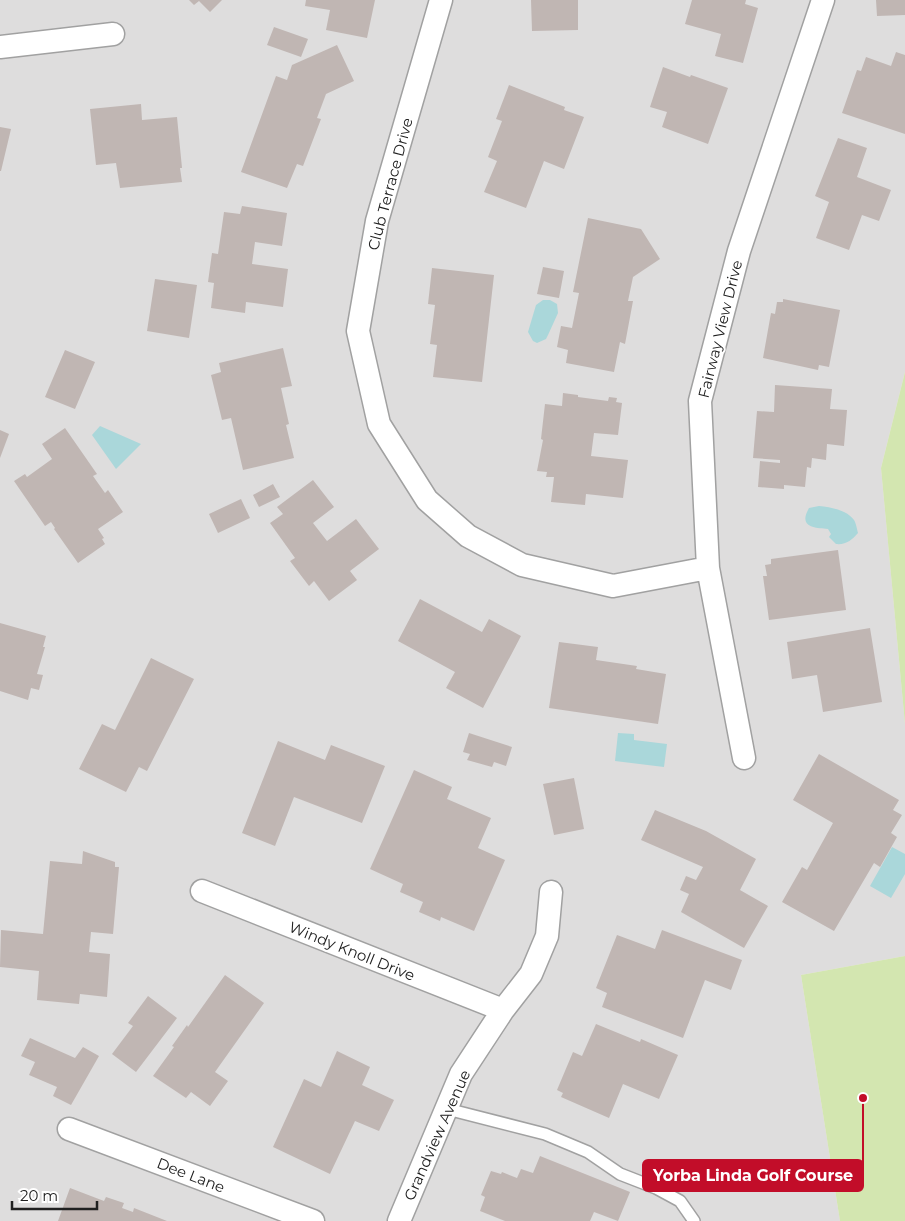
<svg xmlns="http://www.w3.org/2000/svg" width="905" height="1221" font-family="Montserrat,sans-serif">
<rect width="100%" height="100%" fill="#f0ebe7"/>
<path fill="#dedddd" d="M0,0H905V372L881,468L905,724V956L801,975L840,1221H0Z"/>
<path fill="#d3e6b0" d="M905,372V724L881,468Z
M905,956V1221H840L801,975Z"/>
<path fill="#aad7da" d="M543,300H550L557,304L558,313L548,335L546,339L537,343L533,341L528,332L536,305Z
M100,426L141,444L116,469L92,435Z
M819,506C830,507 847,510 854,520C856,523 857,529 858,533C852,540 846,545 836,544L829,537L831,534L828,529C814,528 798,527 809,508Z
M618,733L634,734V740L667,744L664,767L615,761Z
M892,847L905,854V874L891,898L870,886Z"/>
<path fill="#c0b6b3" d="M189,0H222L210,12L199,1L194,5Z
M306,0H375L367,38L326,30L330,10L305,6Z
M531,0H578V30L532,31Z
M692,0H746L745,4L758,8L743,63L715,56L721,34L685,24Z
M876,0H905V15L877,16Z
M274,27L308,39L301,57L267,45Z
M337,45L354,81L326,94L317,118L321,119L303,166L297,164L287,188L241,172L276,76L287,80L292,65Z
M896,52L905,55V134L842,113L857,70L861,71L866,57L891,66Z
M663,67L690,77L691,75L728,88L708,144L662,127L667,112L650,107Z
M509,85L565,107L564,110L584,117L564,169L544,161L526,208L484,192L497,161L488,157L502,121L496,119Z
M141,104L142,120L177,117L182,168H180L182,182L120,188L116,163L96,165L90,109Z
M0,127L11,129L1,171H0Z
M838,138L867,148L857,177L891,190L879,221L862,215L849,250L816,238L829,202L815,196Z
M242,206L287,213L282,246L255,242L252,264L288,269L283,307L246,302L245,313L211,308L214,283L208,282L212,253L218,254L224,212L240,214Z
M588,218L641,229L660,259L633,277L628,301H633L625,344L620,342L614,372L566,363L568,350L557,347L561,326L572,328L579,293L573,292Z
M543,267L564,271L559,298L537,294Z
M432,268L494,275L482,382L433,377L437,345L430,344L435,305L428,304Z
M155,279L197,285L189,338L147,331Z
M783,299L840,310L829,367L819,365L818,370L763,358L771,313L775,314L777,302H783Z
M283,348L292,386L281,388L289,424L286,425L294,458L243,470L231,418L222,420L211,375L221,372L219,363Z
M65,350L95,362L75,409L45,397Z
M775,385L832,389L830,409L847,410L844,446L827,444L826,460L812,458L811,468L807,467L805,487L784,485V489L758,487L760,461L780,463V460L753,458L757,411L774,412Z
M563,393L578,395V397L608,401L609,397L617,398L616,402L622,403L618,435L594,433L591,456L628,460L623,498L586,494L585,505L551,502L554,477H546L547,472L537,471L543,440L541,439L545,404L562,406Z
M65,428L97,474L93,476L105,493L108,490L123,512L98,529L104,538L102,539L105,544L78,563L54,529L55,528L51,522L45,526L14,481L25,474L27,477L52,459L42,444Z
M0,430L9,434L0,458Z
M313,480L334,507L313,523L327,541L356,519L379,549L350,571L357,580L329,601L314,581L309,586L290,561L295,558L270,523L283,514L277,507Z
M273,484L280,497L259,507L253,495Z
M241,499L250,518L218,533L209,514Z
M838,550L846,610L769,620L763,576H767L765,565L771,564V559Z
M420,599L482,632L489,619L521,636L483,708L446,688L455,672L398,641Z
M0,623L46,636L43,647H45L37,674L43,675L39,690L31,688L28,700L0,691Z
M870,628L882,702L823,712L817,675L792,679L787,642Z
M559,642L598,647L596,660L637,666L636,669L666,674L658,724L549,708Z
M151,658L194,679L147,771L139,767L126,792L79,769L102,724L115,730Z
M469,733L512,747L506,766L494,762L492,767L467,760L470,754L463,752Z
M278,741L325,760L331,745L385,766L362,823L294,797L275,846L242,833Z
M819,754L899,800L893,810L902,815L891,833L897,837L880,867L874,863L834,931L782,902L802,867L807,870L833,823L793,800Z
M414,770L452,787L447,799L491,818L478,848L505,860L474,931L441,917L440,921L419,912L423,902L400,892L403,884L370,869Z
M574,778L584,829L554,835L543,784Z
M655,810L706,831L756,859L740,890L768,906L744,948L681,912L689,894L680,890L686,876L696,880L703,867L641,840Z
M83,851L115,862V867H119L113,934L91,932L89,952L110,954L107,997L80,994L79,1004L37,1000L39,971L0,967L1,930L43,934L50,861L82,864Z
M662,930L742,960L731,990L705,980L683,1038L602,1007L607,993L596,988L617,935L655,949Z
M225,975L264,1003L215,1072L228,1081L210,1106L191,1092L186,1098L153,1076L174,1047L172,1046L187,1025L188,1027Z
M148,996L177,1018L136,1072L112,1054L133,1026L128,1023Z
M596,1024L640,1042L641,1039L678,1055L659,1099L623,1084L609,1118L561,1097L563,1093L557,1090L573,1052L582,1056Z
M30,1038L75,1058L83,1047L99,1056L71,1105L53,1096L57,1087L29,1075L35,1062L21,1056Z
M337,1051L370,1067L362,1085L394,1100L379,1131L355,1121L330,1174L273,1147L304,1079L321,1087Z
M540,1156L630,1192L618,1221L594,1212L590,1221H505L480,1211L485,1197L481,1195L491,1171L501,1174L502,1172L517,1178L521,1169L533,1173Z
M70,1188L104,1201L106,1197L124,1203L122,1208L133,1212L134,1208L167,1221H58Z"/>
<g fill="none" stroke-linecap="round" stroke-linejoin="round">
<defs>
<path id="service" d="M447,1109L545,1134L588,1152L620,1174L656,1188L680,1201L694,1221"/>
<path id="minor" d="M441,0L377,221L358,331L379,424L427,500L468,536L522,565L613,586L708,568
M0,47L113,34
M744,758L708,568L700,401L739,251L823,0
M202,891L503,1010
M69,1129L313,1221
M399,1221L461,1074L503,1010L531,974L547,936L551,892"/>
</defs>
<use href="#service" stroke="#a1a1a1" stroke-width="14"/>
<use href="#minor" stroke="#a1a1a1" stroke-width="25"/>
<use href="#service" stroke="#fff" stroke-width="11"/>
<use href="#minor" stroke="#fff" stroke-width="22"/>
</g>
<g text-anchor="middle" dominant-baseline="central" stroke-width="4" stroke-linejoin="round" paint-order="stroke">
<g font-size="15" fill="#202020" stroke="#fff">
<text transform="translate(390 184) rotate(-75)">Club Terrace Drive</text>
<text transform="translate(720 329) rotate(-76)">Fairway View Drive</text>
<text transform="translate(352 951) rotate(22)">Windy Knoll Drive</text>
<text transform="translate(437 1135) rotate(-66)">Grandview Avenue</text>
<text transform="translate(191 1175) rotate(21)">Dee Lane</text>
</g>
</g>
<path fill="none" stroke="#c20d29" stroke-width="2" d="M863 1098L863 1175"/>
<circle fill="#c20d29" stroke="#fff" stroke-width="2" cx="863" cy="1098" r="5"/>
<rect fill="#c20d29" stroke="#c20d29" stroke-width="2" x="643" y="1160" width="220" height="31" rx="5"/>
<g font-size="16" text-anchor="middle" font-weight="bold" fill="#fff">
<text x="753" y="1181">Yorba Linda Golf Course</text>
</g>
<path d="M12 1201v8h85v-8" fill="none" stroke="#202020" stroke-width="2.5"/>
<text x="20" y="1201" font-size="15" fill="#202020" stroke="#ffffff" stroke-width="4" paint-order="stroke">20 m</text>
</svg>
